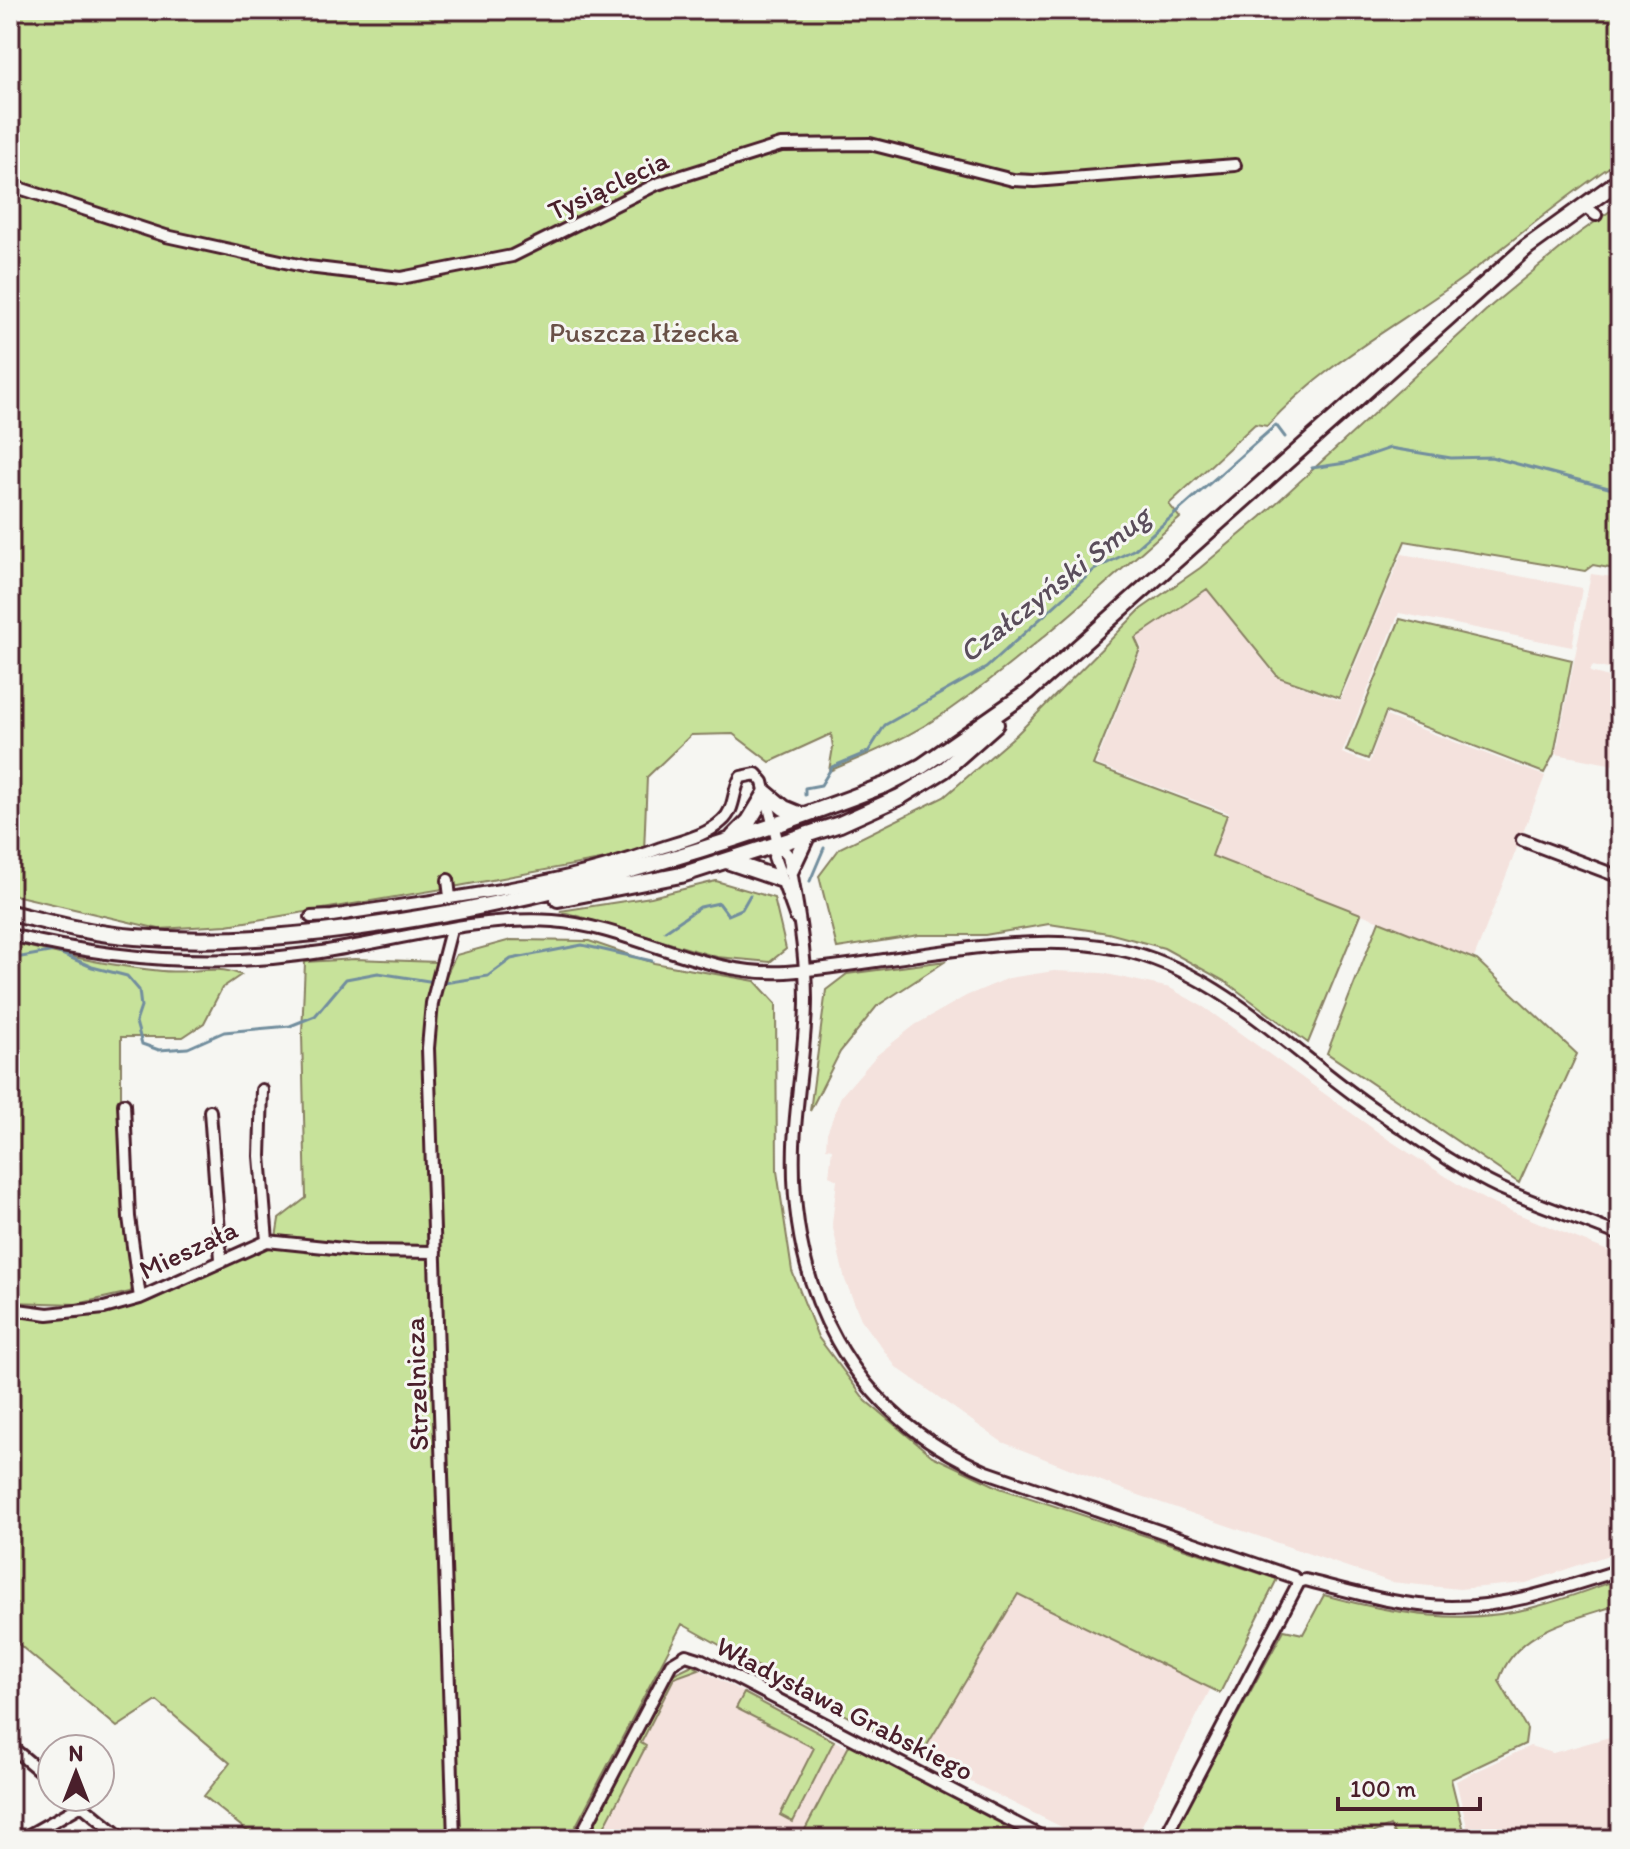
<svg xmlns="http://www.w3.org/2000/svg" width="1630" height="1849" font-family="Itim,sans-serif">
<rect width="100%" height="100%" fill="#f6f6f2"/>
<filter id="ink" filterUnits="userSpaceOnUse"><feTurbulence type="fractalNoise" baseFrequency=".0125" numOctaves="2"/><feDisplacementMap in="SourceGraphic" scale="16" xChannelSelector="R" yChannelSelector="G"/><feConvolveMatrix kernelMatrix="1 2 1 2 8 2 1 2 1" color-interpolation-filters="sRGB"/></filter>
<g filter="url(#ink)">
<path fill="#f4e2dd" d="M1402,554L1582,588L1572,647L1399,613L1342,753L1369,763L1386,716L1545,776L1474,958L1213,856L1229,813L1096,764L1142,648L1136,638L1207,590L1276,677L1340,701Z
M1591,574L1620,578V671L1592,666L1590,672L1620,680V766L1556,754Z
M1054,971L1102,973L1170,988L1205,1008L1389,1140L1464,1188L1489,1202L1620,1256V1551L1526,1583L1459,1589L1391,1582L1127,1491L1002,1442L896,1367L861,1319L845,1280L832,1224L837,1180L829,1176L832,1149L826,1148L827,1133L841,1096L877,1055L915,1025L966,996L1009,978Z
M1017,1594L1211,1688L1135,1839H1086L920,1757Z
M692,1665L848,1748L801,1839H587L674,1672Z
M1620,1734V1839H1470L1456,1781L1530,1746L1553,1753Z"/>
<path fill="#c7e29a" stroke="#888062" stroke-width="2" d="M10,10H1620V160C1561,198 1510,245 1453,285C1389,330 1319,368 1267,426L1255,424L1169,504L1180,518C1105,584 1031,652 949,710C912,736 870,754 829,771L833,747L831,734L770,762L733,734L691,735L647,777L644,852L453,887L451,880L443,882V889L227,925L159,929L10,894Z
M1620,204V570L1593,565L1585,571L1405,541L1339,698L1278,677L1207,589L1135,638L1140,649L1093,765L1227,815L1212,856L1361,914L1308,1043L1226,982L1164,948L1108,933L1049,924L985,935H919L837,948L819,876L840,848L944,797L1017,734L1141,609L1200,568L1261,517L1492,305L1578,234Z
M1400,619L1572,660L1554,754L1544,773L1386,712L1368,759L1346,751Z
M716,881L774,898L786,949L770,962L717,957L560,911L651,897Z
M1379,921L1477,960L1577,1054L1519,1183L1327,1053Z
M511,940L589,941L654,963L755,981L776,1004L777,1171L792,1271L818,1337L866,1401L932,1456L1000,1488L1277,1579L1220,1693L1018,1594L920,1757L682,1624L569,1839H461L432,1033L438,992L456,955Z
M10,942C60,955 110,966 162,971C189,974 216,964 241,975L222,988L204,1023L183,1037H121V1160L133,1288L130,1292L77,1304L10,1302Z
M355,959L437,962L424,1035L431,1350L450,1839H412L389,1831L382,1839H257L204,1796L230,1763L157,1701L117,1727L10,1637V1352L22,1316L103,1313L148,1302L275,1244L279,1219L306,1198L302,1034L305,962Z
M946,961L877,1006L840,1052L810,1111L826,990L847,974Z
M1620,1579V1604C1574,1620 1515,1629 1499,1681L1527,1729L1525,1744L1451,1779L1466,1839H1397L1390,1826L1358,1839H1170L1284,1630L1303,1634L1324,1595C1394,1614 1467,1627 1538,1606C1566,1599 1593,1588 1620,1579Z
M692,1665L699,1669L674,1678L641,1743L646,1746L598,1839H587L673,1674Z
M744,1693L834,1741L793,1822L780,1815L814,1748L736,1708Z
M851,1742L1034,1839H800Z"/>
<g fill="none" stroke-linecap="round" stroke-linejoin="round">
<path stroke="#728e9e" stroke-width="3" d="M1312,468L1346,463L1390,448L1451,458L1491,457L1620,491
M805,795V788L821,785L832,767L868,752L885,725L986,668L1094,570L1135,549L1276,425L1285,437
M810,881L824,848
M665,931L700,907L719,903L728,915L742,909L750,895
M10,959L55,951L92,967L127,976L139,990L141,1007L136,1022L142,1044L159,1050L188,1048L224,1032L290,1026L315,1016L346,979L378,973L435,982
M444,983L488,976L511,959L582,945L652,961"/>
<defs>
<path id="minor" d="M10,185L166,236L308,267L401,278L512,256L657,184L781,145L870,144L1013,180L1034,181L1235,165
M1583,205L1596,215
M1522,840L1620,877
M778,844L774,857L796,918
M448,880L450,897
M311,917L332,916C442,898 557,888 661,848C682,841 706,836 722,821C736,809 732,791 741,777L756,774L763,782L778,844L788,855C797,902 806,951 806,999C806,1048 796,1096 794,1145C789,1290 849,1413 987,1472L1293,1577L1299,1582L1305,1580C1353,1592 1401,1607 1451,1607C1509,1607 1566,1587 1620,1570
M451,930L432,1003L428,1048L454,1839
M10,935C109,959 206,968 307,954C384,944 477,915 553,921C633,927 703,977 786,972C888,965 1019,928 1118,949C1221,970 1292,1054 1377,1111C1416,1137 1457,1168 1500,1188C1539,1205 1580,1219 1620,1235
M262,1090L260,1156L267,1241
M124,1104L129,1217L140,1298
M210,1111L221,1259
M10,1309L48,1314L104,1308L140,1298L267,1241L363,1251L435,1252
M10,1746L52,1781
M72,1797L123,1839
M22,1839L82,1805
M579,1839L671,1664L686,1655L702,1660L1046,1839
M1164,1839L1299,1582"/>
<path id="major" d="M733,837L749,821L766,793L784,808L801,815
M727,861L780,879
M791,870L808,834
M558,899L681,875L840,824L900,797L944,770L996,724
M10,913C52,923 92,934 135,937C232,945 324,934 419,918C579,891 733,844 885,785L922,766L1028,692L1527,247L1620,180"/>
</defs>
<use href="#minor" stroke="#4a1f2b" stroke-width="16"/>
<use href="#major" stroke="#4a1f2b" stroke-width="20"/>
<use href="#minor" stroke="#f6f6f2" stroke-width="10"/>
<use href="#major" stroke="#f6f6f2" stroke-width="14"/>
</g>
</g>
<g text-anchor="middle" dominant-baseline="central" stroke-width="6" stroke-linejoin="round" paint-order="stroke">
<g font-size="28" fill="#4a1f2b" stroke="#f6f6f2">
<text transform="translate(608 185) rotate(-25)">Tysiąclecia</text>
<text transform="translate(188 1249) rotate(-25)">Mieszała</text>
<text transform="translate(416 1384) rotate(-92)">Strzelnicza</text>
<text transform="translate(845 1708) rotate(27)">Władysława Grabskiego</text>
</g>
<g font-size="28" fill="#695047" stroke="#f6f6f2">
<text x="644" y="332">Puszcza Iłżecka</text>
</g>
<g font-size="30" font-style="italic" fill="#5a4d5b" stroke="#f6f6f2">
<text transform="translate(1054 584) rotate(-38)">Czałczyński Smug</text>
</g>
</g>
<rect width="1630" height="1849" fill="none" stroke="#f6f6f2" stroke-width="40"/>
<rect x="20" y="20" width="1590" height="1809" fill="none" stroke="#4a1f2b" stroke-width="3" filter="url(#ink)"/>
<g transform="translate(76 1773)"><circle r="38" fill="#f6f6f2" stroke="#b1a0a2" stroke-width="2"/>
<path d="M0-6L14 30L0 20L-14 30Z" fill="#4a1f2b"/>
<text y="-12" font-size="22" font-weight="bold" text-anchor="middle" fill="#4a1f2b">N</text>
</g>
<path d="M1338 1797v12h142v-12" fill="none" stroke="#4a1f2b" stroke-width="4"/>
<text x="1350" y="1797" font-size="24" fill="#4a1f2b" stroke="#f6f6f2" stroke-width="6" paint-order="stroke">100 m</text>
</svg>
